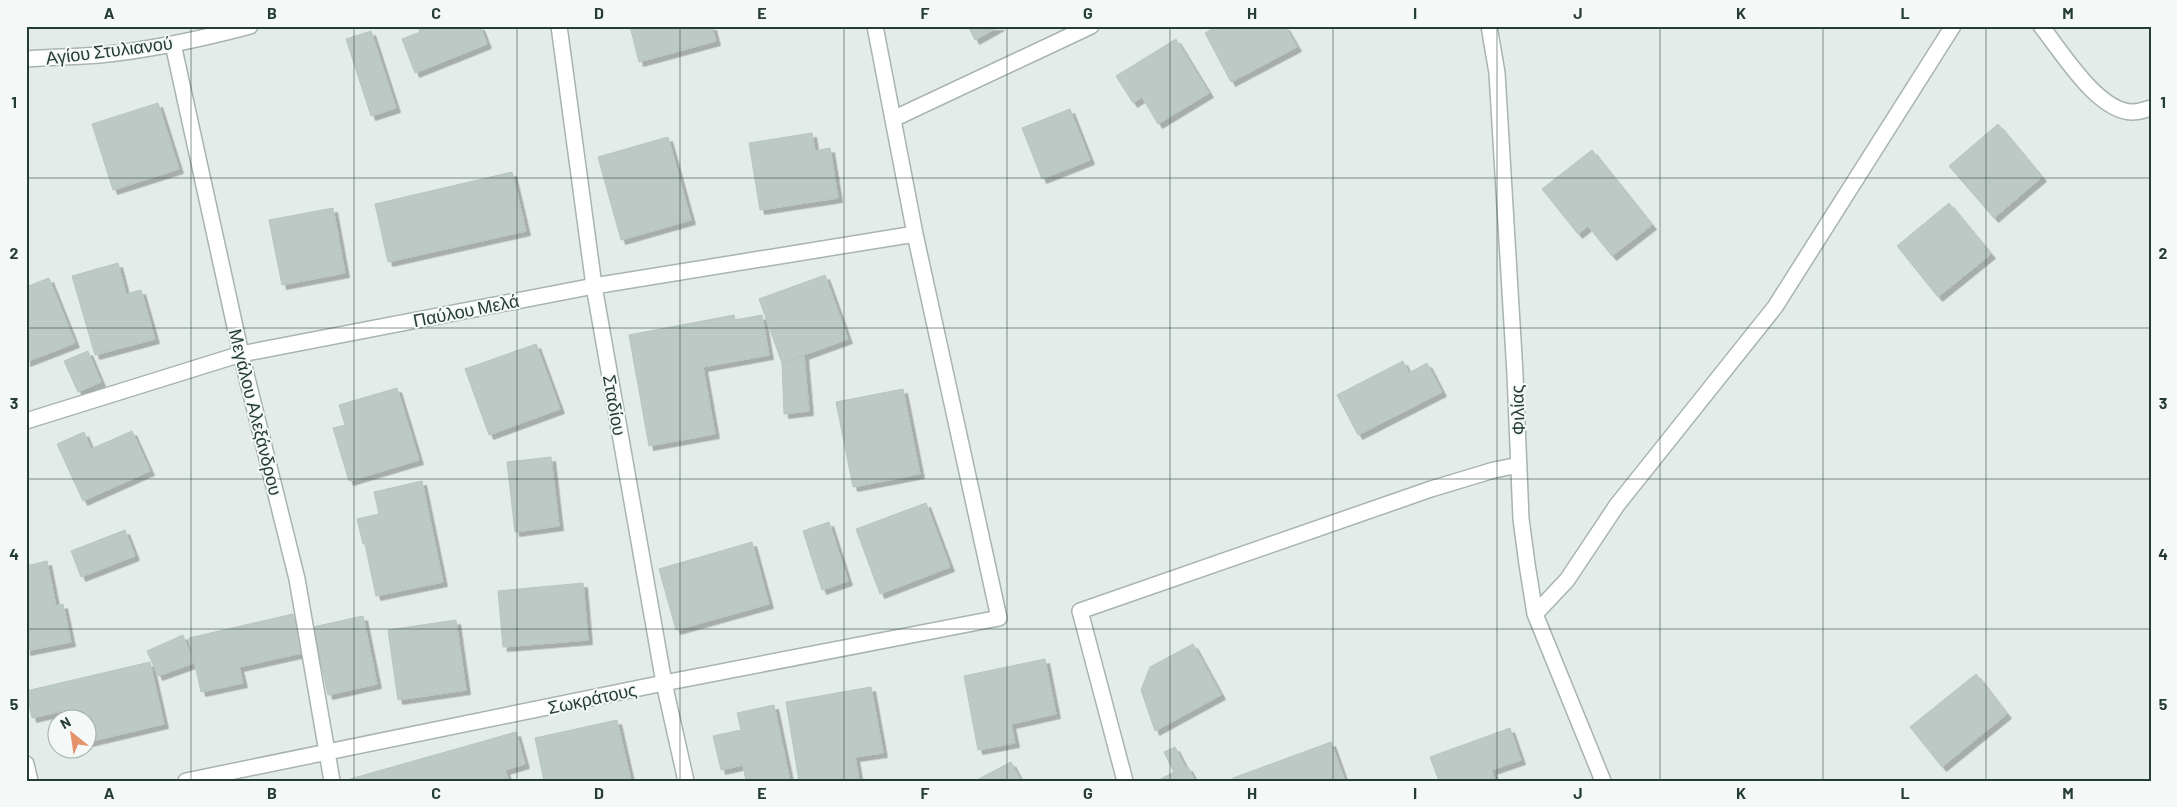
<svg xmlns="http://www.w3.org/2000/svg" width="2177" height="807" font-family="Barlow,sans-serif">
<defs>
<filter id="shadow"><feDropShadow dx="4.5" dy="4.5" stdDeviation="0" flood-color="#0004"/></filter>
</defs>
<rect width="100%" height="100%" fill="#e4ece9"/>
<path fill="#bcc9c5" stroke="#b7c5c0" filter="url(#shadow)" d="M417,26H480L487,44L415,73L402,39L420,32Z
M630,26H712L716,41L639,62Z
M968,26H1000L975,40Z
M1217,26H1285L1297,47L1231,82L1205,33Z
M371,31L396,108L371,116L346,39Z
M1176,39L1209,93L1158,124L1142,97L1133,103L1116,76Z
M158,103L179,169L113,190L92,124Z
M1070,109L1090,160L1042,179L1022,128Z
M1998,124L2042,177L1994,218L1949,166Z
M812,133L815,151L830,148L838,198L760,210L749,143Z
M668,137L691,220L621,240L598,157Z
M1592,150L1652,225L1612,256L1588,226L1578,234L1542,189Z
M512,172L526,231L388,262L375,204Z
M1949,203L1991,254L1938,297L1897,246Z
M333,208L345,273L282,285L269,220Z
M118,263L126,294L141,290L155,339L95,355L72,276Z
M825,275L848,339L782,363L759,299Z
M49,278L75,343L26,362V287Z
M734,315L735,320L762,315L769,355L703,367L715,434L649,446L629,335Z
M536,344L560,409L489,435L465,369Z
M88,351L101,382L78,392L64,361Z
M804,355L809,411L784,414L782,363Z
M1403,361L1409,373L1427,363L1442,392L1358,435L1337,395Z
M397,388L419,460L349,481L333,428L345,425L339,405Z
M903,389L920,474L853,487L836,402Z
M132,431L150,471L83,501L57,444L84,432L91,449Z
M551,457L559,526L515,532L507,462Z
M422,481L443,582L376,596L365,544H363L357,519L379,514L374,492Z
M926,503L950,567L880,594L856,529Z
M829,522L848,581L822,590L803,531Z
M125,530L135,556L81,577L71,551Z
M752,542L769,604L676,630L659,569Z
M47,561L56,606L63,604L71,642L26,651V566Z
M583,583L588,640L503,647L498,591Z
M293,614L302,653L239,667L243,683L201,692L189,638Z
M363,616L377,684L328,695L313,627Z
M456,620L466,690L398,700L388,630Z
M183,635L194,663L158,676L147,651Z
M1193,644L1221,695L1155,731L1141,690L1150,667Z
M1045,659L1056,714L1011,724L1015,743L978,750L964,676Z
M150,662L164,724L88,742V720H68L66,710L32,718L26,691Z
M1976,674L2007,714L1942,767L1910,727Z
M871,687L883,753L855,757L859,780L799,781L786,702Z
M774,705L790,781H746L743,765L721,770L713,736L741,730L737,713Z
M617,720L631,781H544L535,738Z
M1510,728L1521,760L1492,770L1495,781H1439L1430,757Z
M516,732L525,764L505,770L508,778L497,781H343Z
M1331,742L1345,781H1234L1233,778Z
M1175,747L1185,767H1188L1195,781H1157L1174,772L1164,752Z
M1011,762L1021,781H975Z"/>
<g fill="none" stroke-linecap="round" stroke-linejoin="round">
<defs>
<path id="minor" d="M559,26L594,286L664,683L686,781
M1489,26L1497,73L1515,374L1521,519L1527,564L1535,614L1603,781
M2041,26C2062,52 2097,111 2132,112C2139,112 2144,110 2151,108
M173,44L241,354L297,579L332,781
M26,59C50,57 75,57 99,55C150,50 201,39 250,26
M893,119L1091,26
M26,421L241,354L594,286L915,234
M1535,614L1567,580L1617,505L1775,307L1953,26
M26,764L30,781
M186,781L664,683L999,618L915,234L875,26
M1125,781L1080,611L1431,489L1494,470L1519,465"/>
</defs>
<use href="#minor" stroke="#a7b4b0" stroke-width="18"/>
<use href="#minor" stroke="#fff" stroke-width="15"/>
</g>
<path fill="none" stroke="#253c37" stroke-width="1" stroke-opacity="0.55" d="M191,26V781M354,26V781M517,26V781M680,26V781M844,26V781M1007,26V781M1170,26V781M1333,26V781M1497,26V781M1660,26V781M1823,26V781M1986,26V781M26,178H2151M26,328H2151M26,479H2151M26,629H2151"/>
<g text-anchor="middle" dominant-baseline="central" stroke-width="4" stroke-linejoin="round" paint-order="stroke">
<g font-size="18" fill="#253c37" stroke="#f4f9f7">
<text transform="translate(109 50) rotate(-7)">Αγίου Στυλιανού</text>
<text transform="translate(466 310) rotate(-11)">Παύλου Μελά</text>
<text transform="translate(615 405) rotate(80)">Σταδίου</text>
<text transform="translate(1517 410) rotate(-92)">Φιλίας</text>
<text transform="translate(256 412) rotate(76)">Μεγάλου Αλεξάνδρου</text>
<text transform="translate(592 698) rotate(-12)">Σωκράτους</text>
</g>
</g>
<rect width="2177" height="807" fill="none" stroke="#f4f9f7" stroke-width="55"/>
<g transform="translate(72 734) rotate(330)"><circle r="24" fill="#f4f9f7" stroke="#a1adaa"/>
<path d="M0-4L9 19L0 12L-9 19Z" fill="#e59169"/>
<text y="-8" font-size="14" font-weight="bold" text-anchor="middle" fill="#253c37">N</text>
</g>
<rect x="28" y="28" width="2122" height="752" fill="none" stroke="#253c37" stroke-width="2"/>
<g font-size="16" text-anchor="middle" font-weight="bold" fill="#253c37">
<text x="109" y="19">A</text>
<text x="272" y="19">B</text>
<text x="436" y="19">C</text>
<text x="599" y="19">D</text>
<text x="762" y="19">E</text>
<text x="925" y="19">F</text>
<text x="1088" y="19">G</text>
<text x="1252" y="19">H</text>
<text x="1415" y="19">I</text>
<text x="1578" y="19">J</text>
<text x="1741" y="19">K</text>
<text x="1905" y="19">L</text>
<text x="2068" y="19">M</text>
<text x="14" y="108">1</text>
<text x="2163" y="108">1</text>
<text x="14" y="259">2</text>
<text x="2163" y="259">2</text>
<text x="14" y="409">3</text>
<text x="2163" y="409">3</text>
<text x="14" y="560">4</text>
<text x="2163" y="560">4</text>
<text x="14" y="710">5</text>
<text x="2163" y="710">5</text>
<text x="109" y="799">A</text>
<text x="272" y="799">B</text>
<text x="436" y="799">C</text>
<text x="599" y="799">D</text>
<text x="762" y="799">E</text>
<text x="925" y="799">F</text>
<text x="1088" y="799">G</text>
<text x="1252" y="799">H</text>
<text x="1415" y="799">I</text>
<text x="1578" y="799">J</text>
<text x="1741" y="799">K</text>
<text x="1905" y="799">L</text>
<text x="2068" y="799">M</text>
</g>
</svg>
